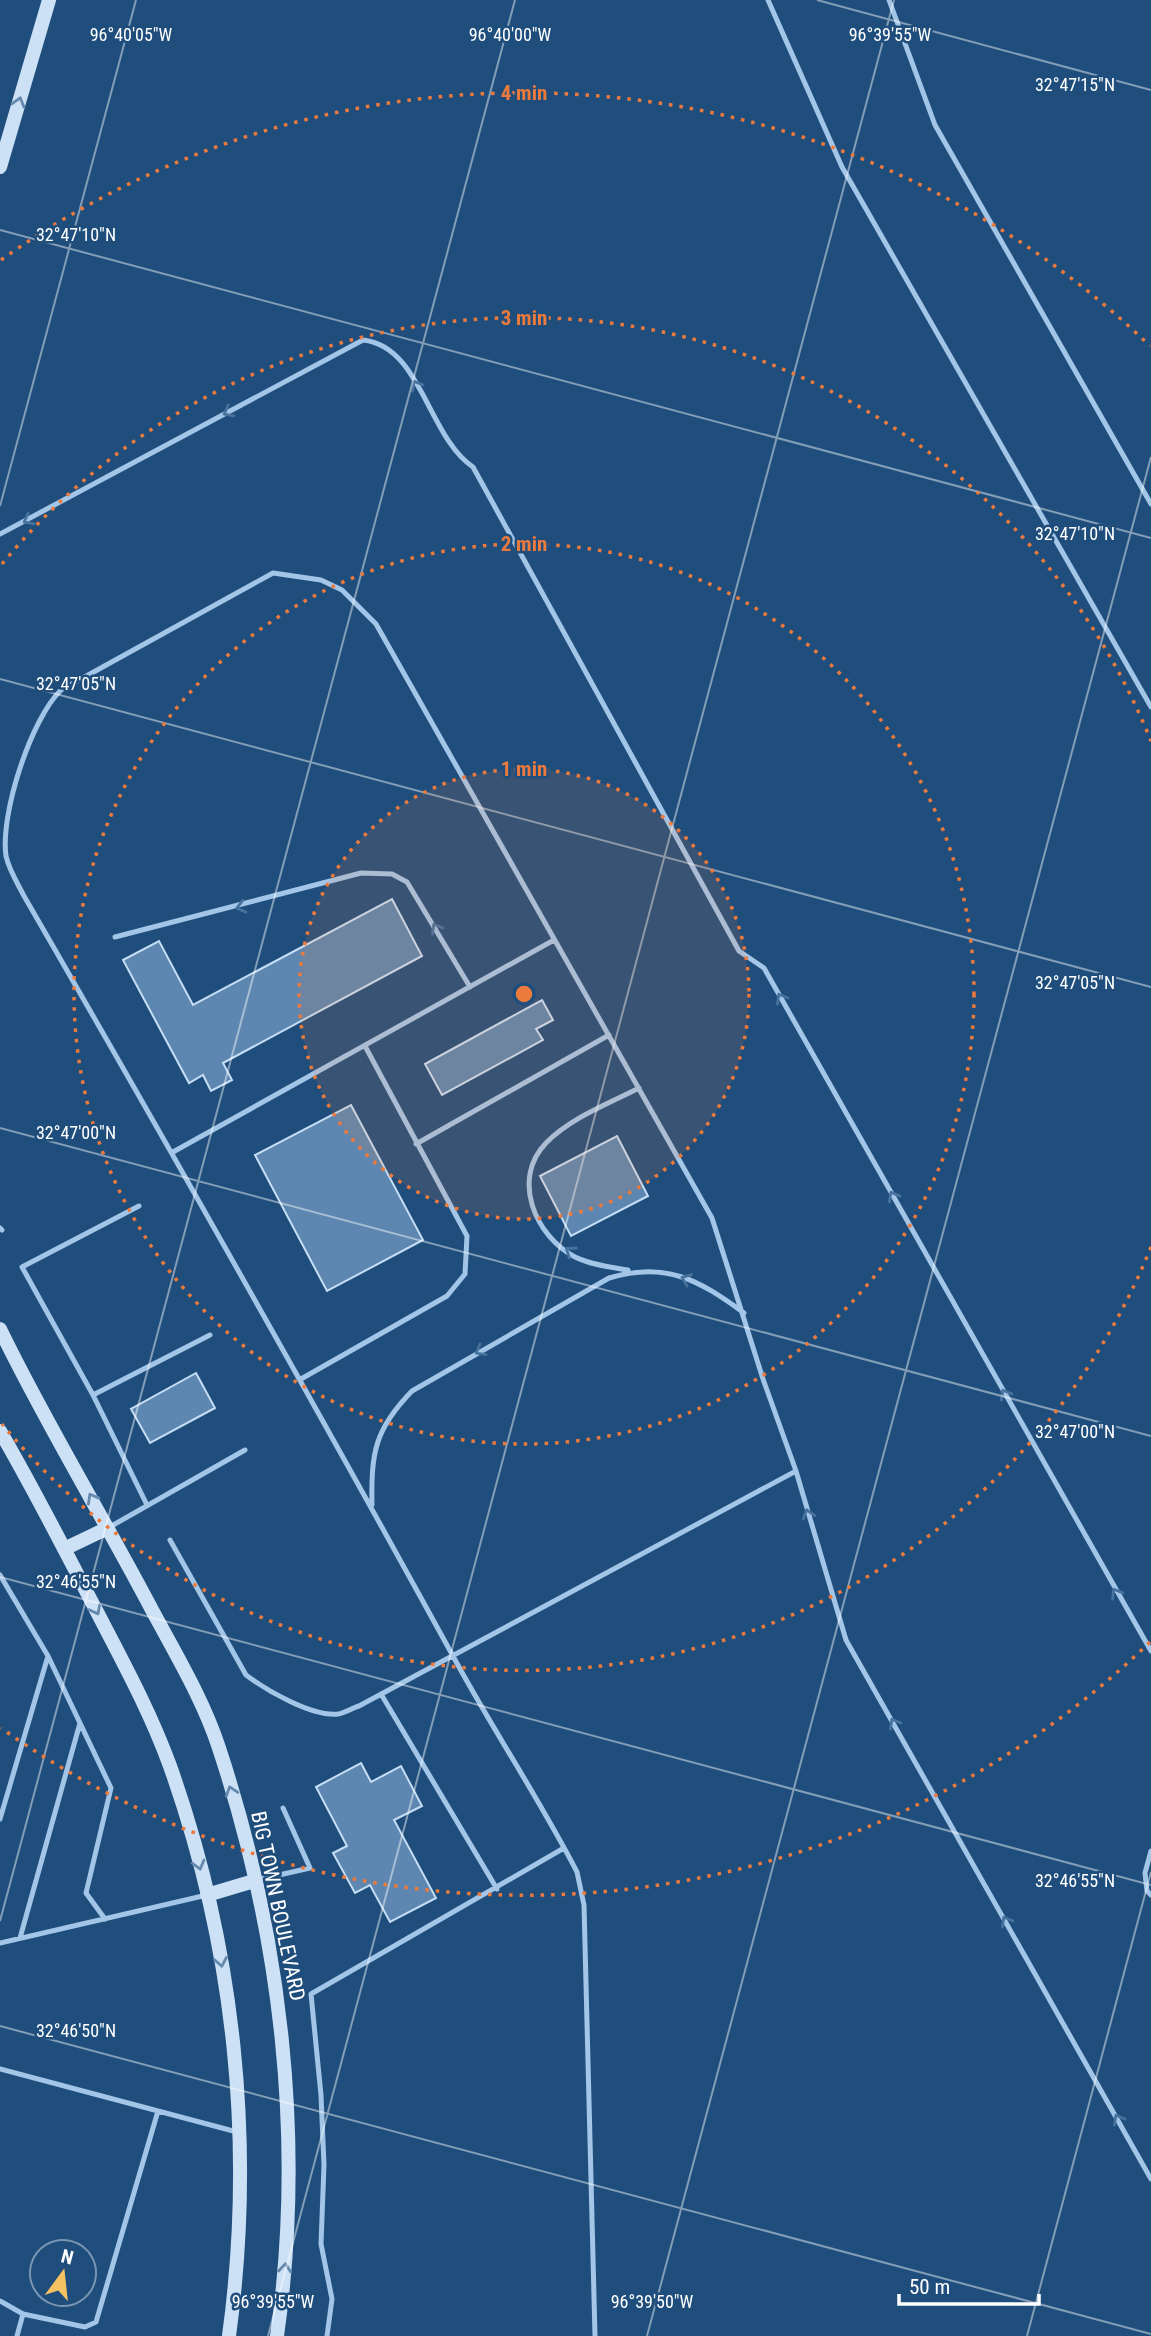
<svg xmlns="http://www.w3.org/2000/svg" width="1151" height="2336" font-family="'Roboto Condensed',sans-serif">
<rect width="100%" height="100%" fill="#1f4e7d"/>
<path fill="#5d87b1" stroke="#c6def5" stroke-width="2" d="M392,899L422,956L223,1063L232,1080L211,1091L203,1075L189,1083L123,960L159,941L193,1005Z
M542,1000L553,1020L536,1029L543,1040L442,1095L425,1064Z
M351,1105L423,1240L327,1291L255,1155Z
M617,1136L648,1196L571,1236L540,1176Z
M196,1373L215,1408L150,1443L131,1409Z
M361,1763L371,1782L401,1766L422,1806L394,1820L436,1898L390,1922L370,1885L355,1893L333,1853L347,1846L316,1787Z"/>
<g fill="none" stroke-linecap="round" stroke-linejoin="round">
<path stroke="#a3c5e7" stroke-width="5" d="M768,0L842,167L1151,707
M889,0L935,125L1151,504
M0,534L363,340C421,346 428,437 473,467L739,951L764,968L1151,1651
M115,937L361,873L392,874L407,882L470,987
M416,1144L609,1035
M173,1152L554,940
M139,1206L22,1267L93,1395L147,1505
M0,1228L2,1230
M628,1270C611,1267 591,1265 575,1257C535,1236 511,1179 546,1143C570,1118 608,1104 639,1088
M301,1379L447,1296L465,1274L467,1236L365,1046
M93,1395L210,1335
M372,1505C371,1452 375,1429 412,1391L609,1278C666,1261 699,1280 744,1313
M108,1528L245,1450
M170,1540L246,1675C266,1690 312,1717 338,1714C345,1713 352,1708 359,1706L796,1471
M0,1575L48,1656L111,1788L86,1893L105,1919
M381,1694L497,1889
M0,1819L48,1656
M1151,1851L1145,1873L1147,1891L1151,1895
M257,1880L310,1868L283,1808
M20,1938L80,1723
M0,1943L207,1895
M0,2069L237,2132
M0,2301L23,2314
M17,2336L23,2314L85,2327L96,2322L158,2111
M327,2336L332,2299L321,2244L324,2165L321,2095L311,1994L564,1848
M595,2336L584,1905L577,1872C541,1802 497,1736 459,1667C317,1408 172,1152 24,896C18,884 9,870 6,856C0,814 31,719 61,690L273,573L321,580L342,590L376,624L712,1218L763,1379L796,1471L846,1640L1151,2179"/>
<path stroke="#cde1f6" stroke-width="14" d="M0,167L49,0
M0,1329C46,1424 102,1515 151,1608C175,1653 203,1699 219,1748C281,1936 305,2140 277,2336
M0,1431C34,1489 64,1549 95,1608C122,1660 150,1711 170,1766C235,1949 255,2145 229,2336
M64,1549L108,1528
M207,1895L254,1881"/>
</g>
<defs><path id="oneway-chevron" d="M-2-3.5L2.5 0L-2 3.5" fill="none" stroke-width="1.6" stroke-linecap="round" stroke-linejoin="round" transform="scale(1.75)"/></defs>
<g stroke="#6589ad">
<use href="#oneway-chevron" transform="translate(19 102) rotate(-74)"/>
<use href="#oneway-chevron" transform="translate(92 1498) rotate(-119)"/>
<use href="#oneway-chevron" transform="translate(96 1610) rotate(62)"/>
<use href="#oneway-chevron" transform="translate(231 1791) rotate(-108)"/>
<use href="#oneway-chevron" transform="translate(199 1865) rotate(75)"/>
<use href="#oneway-chevron" transform="translate(221 1962) rotate(80)"/>
<use href="#oneway-chevron" transform="translate(285 2268) rotate(-85)"/>
</g>
<g stroke="#47729d">
<use href="#oneway-chevron" transform="translate(416 385) rotate(-121)"/>
<use href="#oneway-chevron" transform="translate(228 412) rotate(152)"/>
<use href="#oneway-chevron" transform="translate(28 520) rotate(152)"/>
<use href="#oneway-chevron" transform="translate(241 907) rotate(166)"/>
<use href="#oneway-chevron" transform="translate(436 928) rotate(-120)"/>
<use href="#oneway-chevron" transform="translate(781 998) rotate(-120)"/>
<use href="#oneway-chevron" transform="translate(893 1196) rotate(-119)"/>
<use href="#oneway-chevron" transform="translate(570 1251) rotate(-145)"/>
<use href="#oneway-chevron" transform="translate(686 1279) rotate(-159)"/>
<use href="#oneway-chevron" transform="translate(480 1351) rotate(150)"/>
<use href="#oneway-chevron" transform="translate(1005 1394) rotate(-120)"/>
<use href="#oneway-chevron" transform="translate(808 1514) rotate(-107)"/>
<use href="#oneway-chevron" transform="translate(1116 1593) rotate(-121)"/>
<use href="#oneway-chevron" transform="translate(894 1723) rotate(-120)"/>
<use href="#oneway-chevron" transform="translate(1006 1921) rotate(-120)"/>
<use href="#oneway-chevron" transform="translate(1118 2119) rotate(-119)"/>
</g>
<path fill="none" stroke="#fff" stroke-width="2" stroke-opacity="0.45" d="M817,0L1151,90M0,230L1151,538M0,506L136,0M0,679L1151,987M0,1128L1151,1436M0,1577L1151,1885M0,1921L515,0M0,2026L1151,2334M268,2336L894,0M647,2336L1151,457M1027,2336L1151,1872"/>
<circle cx="524" cy="994" r="225" fill="#ed7a3d" fill-opacity=".12"/>
<g fill="none" stroke="#ed7a3d" stroke-width="3.5" stroke-dasharray="3.5 7">
<circle cx="524" cy="994" r="225"/>
<circle cx="524" cy="994" r="450"/>
<path d="M1151 1247A676 676 0 0 1 2 1424M2 564A676 676 0 0 1 1151 741"/>
<path d="M1150 1642A901 901 0 0 1 1 1728M1 260A901 901 0 0 1 1150 346"/>
</g>
<g text-anchor="middle" dominant-baseline="central" stroke-width="5" stroke-linejoin="round" paint-order="stroke">
<g font-size="21" fill="#fff" stroke="#1f4e7d">
<text transform="translate(278 1906) rotate(78)">BIG TOWN BOULEVARD</text>
</g>
</g>
<g font-size="18" text-anchor="middle" fill="#fff" stroke="#1f4e7d" stroke-width="5" stroke-linejoin="round" paint-order="stroke">
<text x="131" y="41">96°40'05"W</text>
<text x="510" y="41">96°40'00"W</text>
<text x="890" y="41">96°39'55"W</text>
<text x="1075" y="91">32°47'15"N</text>
<text x="76" y="241">32°47'10"N</text>
<text x="1075" y="540">32°47'10"N</text>
<text x="76" y="690">32°47'05"N</text>
<text x="1075" y="989">32°47'05"N</text>
<text x="76" y="1139">32°47'00"N</text>
<text x="1075" y="1438">32°47'00"N</text>
<text x="76" y="1588">32°46'55"N</text>
<text x="1075" y="1887">32°46'55"N</text>
<text x="76" y="2037">32°46'50"N</text>
<text x="273" y="2308">96°39'55"W</text>
<text x="652" y="2308">96°39'50"W</text>
</g>
<circle cx="524" cy="994" r="10" fill="#ed7a3d" stroke="#1f4e7d" stroke-width="3.5"/>
<g font-size="21" text-anchor="middle" font-weight="bold" fill="#ed7a3d" stroke="#1f4e7d" stroke-width="5" stroke-linejoin="round" paint-order="stroke">
<text x="524" y="100">4 min</text>
<text x="524" y="325">3 min</text>
<text x="524" y="551">2 min</text>
<text x="524" y="776">1 min</text>
</g>
<g transform="translate(63 2273) rotate(15)"><circle r="33" fill="#1f4e7d" stroke="#7995b1" stroke-width="2"/>
<path d="M0-5L12 26L0 18L-12 26Z" fill="#f5c263"/>
<text y="-10" font-size="19" font-weight="bold" text-anchor="middle" fill="#ffffff">N</text>
</g>
<path d="M899 2294v10h140v-10" fill="none" stroke="#ffffff" stroke-width="3.5"/>
<text x="909" y="2294" font-size="21" fill="#ffffff" stroke="#1f4e7d" stroke-width="5" paint-order="stroke">50 m</text>
</svg>
